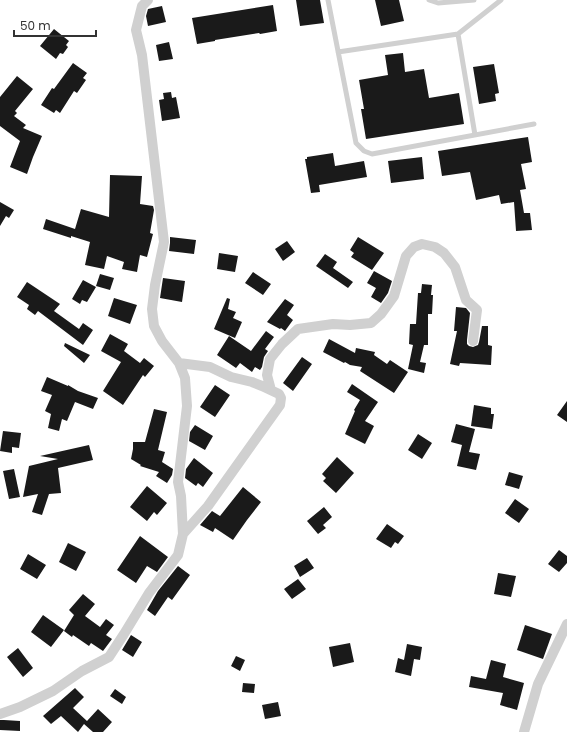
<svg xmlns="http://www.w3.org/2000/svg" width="567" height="732" font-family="Poppins,sans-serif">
<rect width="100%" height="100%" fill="#fff"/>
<path fill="#1a1a1a" d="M296,0H320L324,23L300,26Z
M375,0H399L404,21L381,26Z
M273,5L277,31L260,34L259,33L215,40V41L197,44L192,18Z
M162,6L166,22L148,26L146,16L148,9Z
M54,29L69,41L66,45L68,47L63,54L60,53L56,59L40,46Z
M169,42L173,59L159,61L156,45Z
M403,53L405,72L424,69L429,98L459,93L464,124L366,139L361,109H364L359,80L388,75L385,55Z
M73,63L87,73L83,78L86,80L77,93L74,91L60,113L56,110L54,113L41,105L52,88L54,89Z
M494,64L499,93L495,94L496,101L479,104L473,67Z
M17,76L33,89L15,111L17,113L14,116L26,125L23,128L42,136L33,157L27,174L10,167L20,141L0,126V97Z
M171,92L172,98L176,97L180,118L162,121L159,100L164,99L163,93Z
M528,137L532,162L521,164L526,189L520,190L524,213H530L532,230L516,231L514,202L501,204L499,195L476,200L470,172L442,176L438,151Z
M333,153L335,166L364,161L367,177L319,185L320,192L311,193L305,159H307V157Z
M422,157L424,179L391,183L388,161Z
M110,175L142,176L140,204L153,206L154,210L150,233L153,234L147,257L140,255L137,272L122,269L124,262L107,256L104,269L85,265L90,242L71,236V238L43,229L46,219L75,229L81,209L109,217Z
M0,202L14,210L9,218L6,216L0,226Z
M170,237L196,240L194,254L169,251L170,243Z
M358,237L384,253L372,270L351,257L354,253L350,250Z
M287,241L295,252L283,261L275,249Z
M219,253L238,256L235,272L217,269Z
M325,254L337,262L333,268L353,282L348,288L316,266Z
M374,271L392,281L388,293L381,303L371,297L376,288L367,283Z
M253,272L271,284L263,295L245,283Z
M100,274L114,278L110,290L96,286Z
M163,278L185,281L182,302L160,298Z
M83,280L96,287L87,302L82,300L80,304L72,299Z
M27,282L60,304L54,311L79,329L83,323L93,330L83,345L38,311L35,315L27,309L29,305L17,297Z
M422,284L432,285L431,295H433L432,314H428V345H424L420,362L426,363L424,373L408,369L413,345L409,344L410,324H416L418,293H421Z
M114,298L137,305L130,324L108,316Z
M227,298L230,299L228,309L236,312L233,318L242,322L235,338L214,329Z
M285,299L294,305L287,315L293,320L285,331L281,328L280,329L267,322Z
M456,307L466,308L470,313L467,340V344L469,346L473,347L478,345L479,342L482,326H488V345L492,346L491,365L460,363L459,366L450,364L457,331H454Z
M266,331L274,337L265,349L268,351L264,357L262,367L260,370L255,367L252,372L240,363L236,368L217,355L229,336L251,351Z
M110,334L128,344L124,351L140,363L144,358L154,366L145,377L143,375L123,405L103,391L121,362L101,351Z
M329,339L355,353L356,348L375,352L374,355L387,364L390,360L408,372L394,393L360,371L362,367L350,365L345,362L344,363L323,352Z
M65,343L90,355L84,363L64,346Z
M302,357L312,364L293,391L283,383Z
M47,377L68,386V385L78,391L98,398L93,409L75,402L67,421L62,419L59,431L48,428L51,414L45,411L52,395L41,391Z
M352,384L378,402L365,421L374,426L365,444L345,434L355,411L354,410L360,400L347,392Z
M215,385L230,395L215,417L200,407Z
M567,401V422L557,415Z
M474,405L491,408V414H494L492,429L471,426Z
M154,409L167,412L158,450L165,452L162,462L173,469L172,475L167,483L156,476L159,472L140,466L141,465L131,459L133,449V442H145Z
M456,424L475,429L469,452L480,454L476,470L457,466L462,445L451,442Z
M195,425L213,436L205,450L189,441L190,432Z
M3,431L21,433L19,448L12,447V453L0,451Z
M418,434L432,443L422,459L408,450Z
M89,445L93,460L58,468L61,493L49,494L42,515L32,512L38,494L23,497L29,466L58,459L40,456Z
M337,457L354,473L336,493L323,481L326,478L322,474Z
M194,458L213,473L203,487L198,483L196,486L185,478L186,469Z
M14,469L20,497L9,499L3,471Z
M509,472L523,476L519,489L505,485Z
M147,486L167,503L157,515L154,512L147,521L130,507Z
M243,487L261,502L247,520L233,540L215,528L213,532L200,525L212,511L220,516Z
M515,499L529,509L519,523L505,513Z
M324,507L332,517L323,525L326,528L318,534L307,521Z
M387,524L404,536L398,544L395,542L391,548L376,539Z
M140,536L168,557L157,572L147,566L136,583L117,570Z
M68,543L86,552L76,571L59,562Z
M559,550L567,556V563L559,572L548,564Z
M28,554L46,565L37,579L20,569Z
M307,558L314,568L300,577L294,566Z
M178,566L190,575L172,600L168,597L155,616L147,610L158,591Z
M498,573L516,576L511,597L494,594Z
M298,579L306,589L292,599L284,589Z
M83,594L95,604L85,616L100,627L106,619L114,625L106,635L112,639L103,651L91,643L89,646L73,635L72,637L64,631L74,615L69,610Z
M43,615L64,630L51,647L31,632Z
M525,625L552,634L543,659L517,650Z
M131,635L142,642L133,657L122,650Z
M350,643L354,662L333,667L329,647Z
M407,644L422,647L420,660L414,659L411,676L395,672L398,658L404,660Z
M18,648L33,668L23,677L7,657Z
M236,656L245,660L240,671L231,666Z
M491,660L506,664L503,677L524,683L517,710L500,705L503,693L469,687L471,676L486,679Z
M243,683L255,684L254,693L242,692Z
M75,688L84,697L73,708L87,721L98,709L112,722L103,732H93L84,724L78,732L61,716L51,724L43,716Z
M115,689L126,697L122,704L110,696Z
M278,702L281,716L265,719L262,705Z
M0,720H4L20,721V731L0,730Z"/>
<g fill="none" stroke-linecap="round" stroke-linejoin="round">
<path stroke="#d0d0d0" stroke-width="5" d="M328,0L356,143L364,151L372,154L534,124
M429,0L438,3L474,0
M458,34L475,135
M338,52L458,34L501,0"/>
<path stroke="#d0d0d0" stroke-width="10" d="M179,363L210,367L231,377L252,382L262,386L279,394L281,398L280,405L208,506L183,534
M271,390L267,375L270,359L282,344L298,329L333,324L350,325L371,323L381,314L394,296L406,256L414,247L422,244L435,247L444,253L455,267L466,300L477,310L473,341
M0,714L20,707L53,691L82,671L109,657L124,634L149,593L178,555L183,534L181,496L178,482L187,406L185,378L179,363L162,341L154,326L152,309L155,285L164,242L142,55L136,30L142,6L148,0
M524,732L538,684L567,624"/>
</g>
<path d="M14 30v6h82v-6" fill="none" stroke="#333333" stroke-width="2"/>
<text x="20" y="30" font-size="12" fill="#333333" stroke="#ffffff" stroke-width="3" paint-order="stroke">50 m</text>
</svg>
